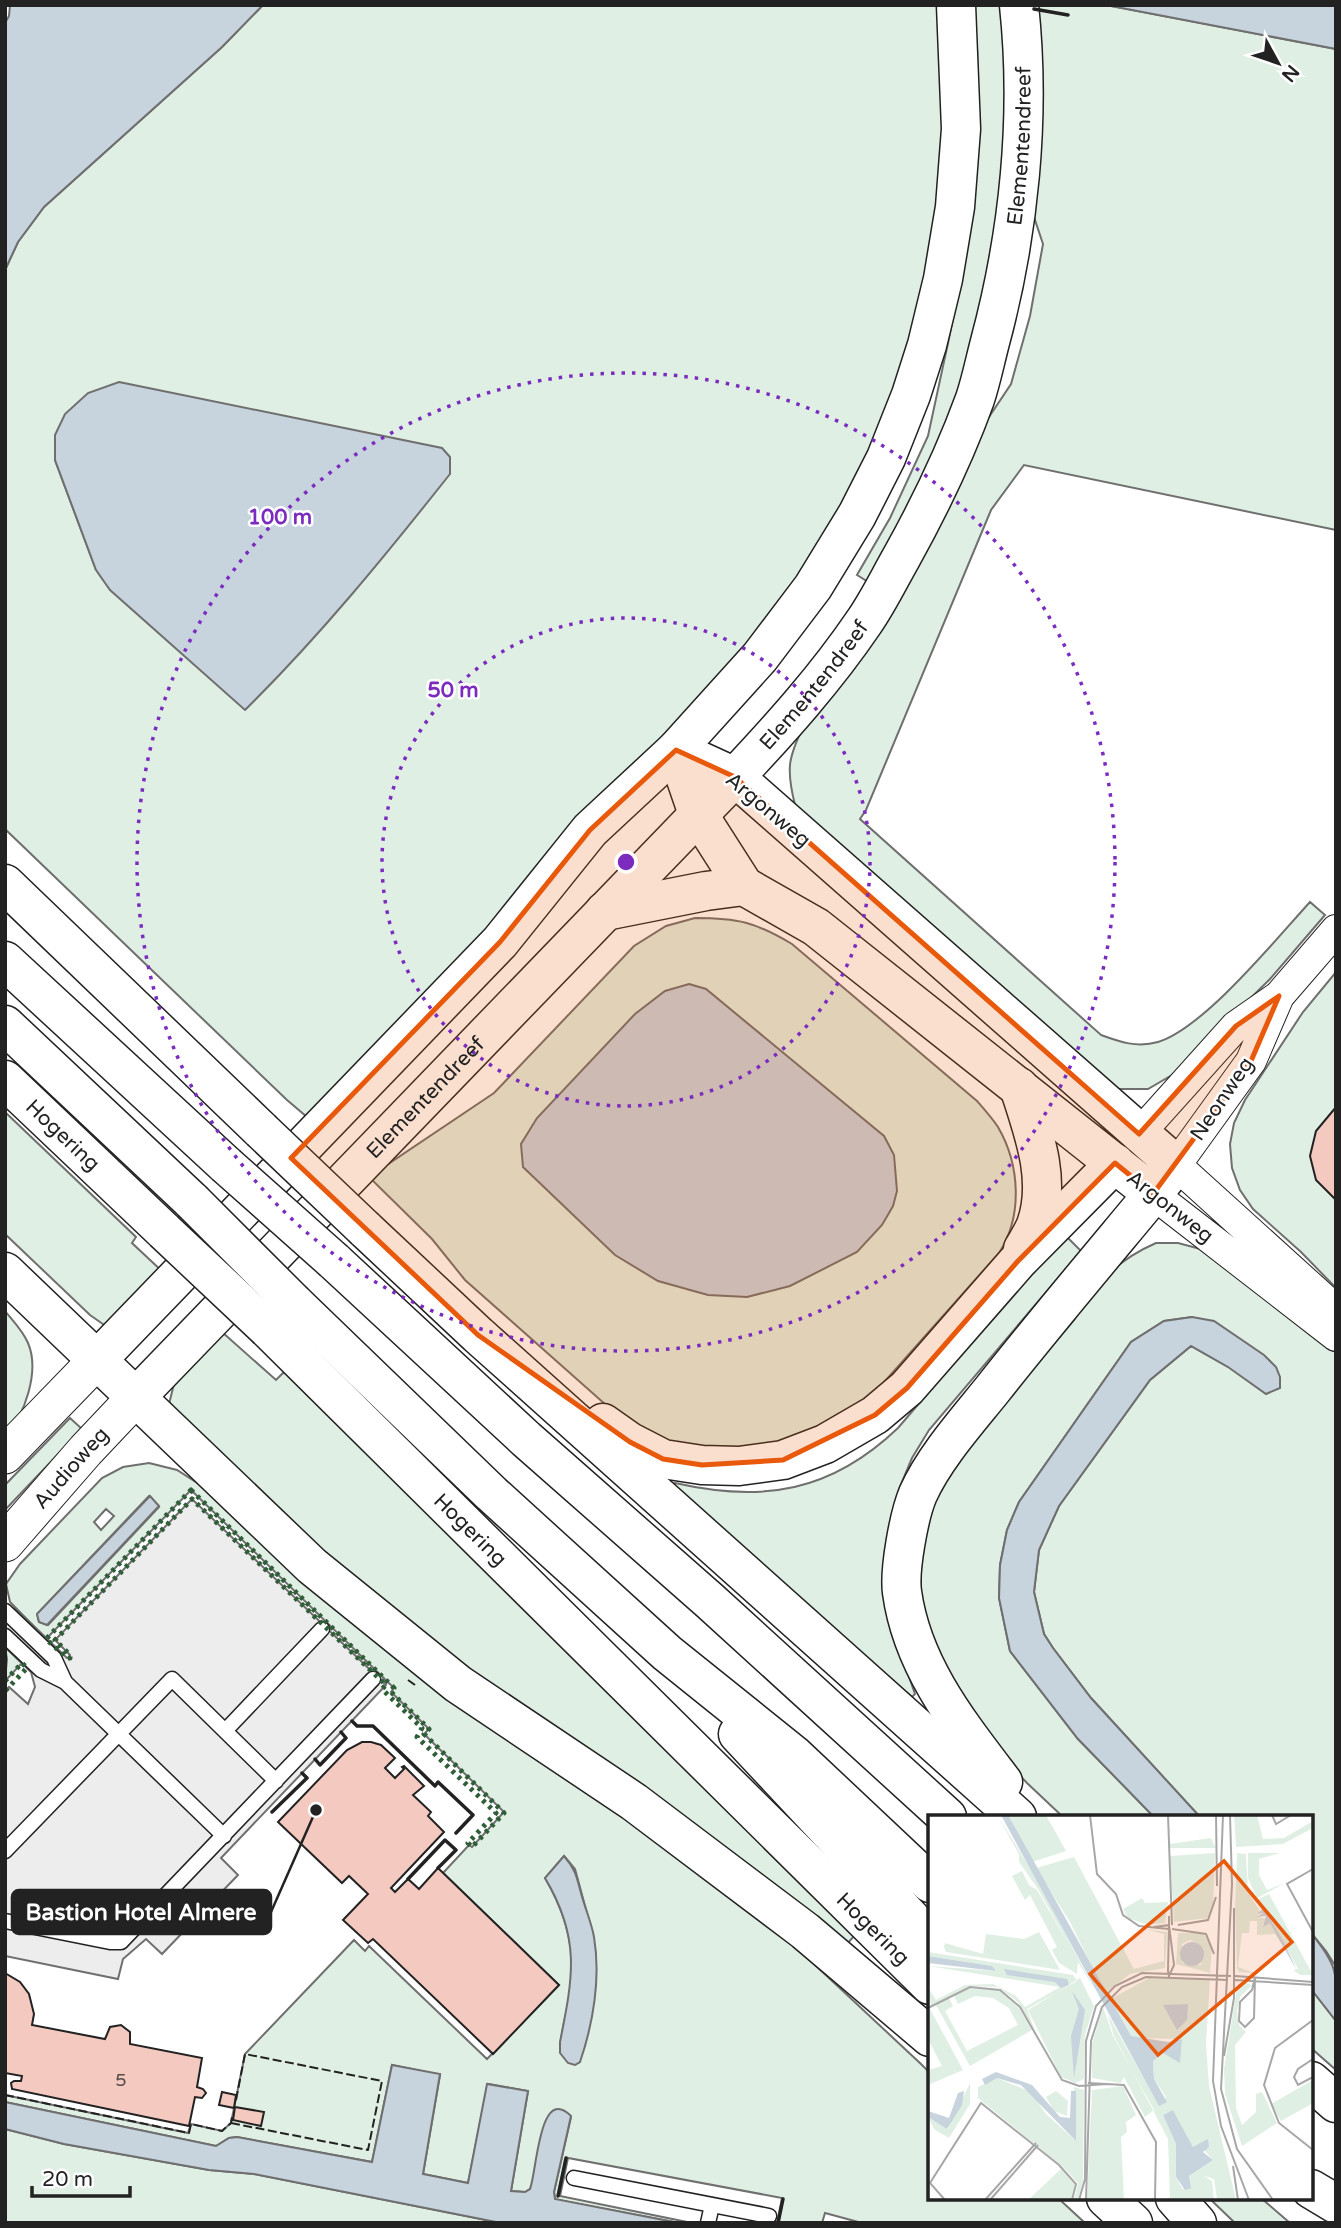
<svg xmlns="http://www.w3.org/2000/svg" width="1341" height="2228" font-family="'Varela Round',sans-serif">
<rect width="100%" height="100%" fill="#fff"/>
<path fill="#e0efe3" stroke="#6f6f6f" stroke-width="2" fill-rule="evenodd" d="M263,5H940L946,108L932,253L901,374L865,465L772,619L313,1122L287,1100L5,829V270L18,242L44,207L222,47ZM55,435L96,570L55,460Z
M973,5H1003L1007,69L1003,181L975,339L943,436L870,583L857,575L890,518L928,436L948,343L964,263L979,126L977,47Z
M1034,5H1106L1336,49V530L1024,465L991,510L866,810L860,819L1101,1035C1120,1042 1137,1048 1158,1042C1204,1028 1276,939 1310,902L1325,915L1270,979L1172,1075L1148,1089H1116L795,805C786,769 788,758 804,725L983,426L1011,384L1030,316L1043,244L1034,217Z
M695,918C738,918 755,922 792,944L977,1101C984,1109 992,1118 998,1127C1020,1165 1023,1216 999,1253L878,1389L844,1420L752,1454L673,1444L615,1413L465,1280L432,1239L369,1177L494,1093L634,946L666,926Z
M1336,972V1288L1301,1252L1253,1209L1240,1190L1232,1168L1230,1144L1234,1123L1245,1100L1303,1012Z
M5,1112L136,1237L132,1243L165,1274L110,1329L90,1315L5,1234Z
M1064,1234L1081,1251L929,1430L912,1458L899,1489L893,1515L896,1639L915,1694L912,1697L668,1487L675,1483C763,1503 831,1492 898,1428Z
M1156,1243H1178L1208,1251L1336,1346V1967L1326,1951L1311,1933V1817H1200L1091,1698L1053,1648L1044,1634L1034,1592L1039,1550L1059,1506L1150,1380L1191,1346L1228,1367L1192,1317L1164,1321L1131,1342L1019,1502L1007,1530L1000,1565L999,1598L1010,1651L1078,1739L1154,1817H1063L1027,1783L980,1733L951,1691L921,1607V1569L925,1533L936,1497L955,1462L1074,1320C1094,1284 1117,1260 1156,1243Z
M5,1311C13,1321 23,1331 28,1343C40,1371 25,1415 5,1437Z
M222,1332L276,1380L284,1372L855,1935L847,1944L462,1671L347,1581L169,1404L175,1380Z
M70,1418L82,1429L5,1510V1485Z
M149,1463L177,1470L216,1495L511,1731L799,1950L921,2064L930,2073V2198H1058L1085,2223H862L825,2213L822,2223H777L782,2198L568,2158L560,2196L692,2223H679L558,2200L555,2199L554,2192L571,2117L530,2189L525,2192L511,2191L528,2091L488,2084L468,2183L423,2174L440,2075L392,2065L372,2162L237,2137L229,2138L216,2146L5,2102V2095L188,2133L191,2124L222,2131L231,2123L245,2054L354,1940L365,1951L369,1946L487,2059L559,1985L443,1873L469,1845L472,1847L504,1812L424,1734L429,1729L391,1692L394,1688L191,1490L46,1639L10,1602L6,1584L20,1564L102,1478L123,1467ZM149,1496L159,1507L48,1625L39,1622L37,1614ZM106,1509L114,1516L101,1530L94,1522ZM564,1856L575,1869L594,1939L560,2053C560,2031 568,2010 571,1988C576,1949 565,1912 545,1878Z
M5,1647L22,1663L5,1681L7,1659Z
M1311,1989L1336,2021V2070L1311,2048Z
M5,2129L64,2144L209,2170L254,2174L501,2223H5Z
M1209,2198H1261L1290,2223H1235Z"/>
<path fill="#ededed" stroke="#6f6f6f" stroke-width="2" d="M192,1499L386,1685L221,1858L238,1875L162,1954L146,1939L123,1959L118,1979L5,1956V1691L9,1687L28,1704L35,1687L31,1672L5,1647V1618L15,1608L67,1658H70V1655L55,1640Z"/>
<path fill="#c7d3dd" stroke="#6f6f6f" stroke-width="2" d="M10,5H263L222,47L44,207L18,242L5,270V23L9,16Z
M1106,5H1336V49Z
M119,382L442,448L450,457V474C385,556 320,636 245,710L110,590L96,570L55,460V435L65,414L88,393Z
M689,984L706,989L884,1136L894,1155L897,1191L893,1206L882,1225L857,1252L790,1286L747,1297L708,1295L658,1281L615,1255L523,1167L521,1144L537,1118L635,1014L665,991Z
M1192,1317L1214,1321L1264,1355L1276,1367L1280,1377V1388L1266,1394L1228,1367L1191,1346L1150,1380L1059,1506L1039,1550L1034,1592L1044,1634L1053,1648L1091,1698L1200,1817H1154L1078,1739L1010,1651L999,1598L1000,1565L1007,1530L1019,1502L1131,1342L1164,1321Z
M150,1496L159,1506L47,1625L39,1622L37,1614Z
M564,1856C578,1872 577,1881 583,1900C587,1913 592,1925 594,1937C601,1978 593,2024 580,2062L575,2065L568,2063L560,2053V2042C573,1977 581,1938 545,1878Z
M1311,1933C1341,1969 1336,1976 1336,2021L1311,1989Z
M392,2065L440,2074L423,2174L468,2183L487,2084L528,2091L511,2191L525,2192L530,2189C537,2171 539,2084 571,2116L554,2192L555,2199L679,2223H501L254,2174L209,2170L64,2144L5,2129V2102L216,2146L229,2138L237,2137L372,2162Z"/>
<path fill="#f3c9c0" stroke="#222" stroke-width="2" d="M1336,1107V1200L1316,1180L1310,1156L1316,1131Z
M362,1742H371L381,1745L395,1758L385,1768L395,1778L404,1769L402,1767L404,1766L424,1786L413,1795L431,1812L428,1816L444,1832L391,1888L395,1892L408,1879L419,1889L438,1868L559,1985L493,2054L373,1939L368,1943L343,1920L368,1894L349,1876L342,1883L278,1822L347,1750Z
M5,1973L20,1982L29,1994L34,2014L32,2025L105,2039L110,2027L121,2025L130,2032V2044L202,2058L197,2087L203,2089L206,2093L202,2098L195,2097L189,2126L12,2089L11,2083L14,2081H21L22,2076L5,2073Z
M222,2092L236,2095L234,2108L219,2105Z
M235,2107L264,2112L261,2126L233,2120Z"/>
<g fill="none" stroke-linecap="round" stroke-linejoin="round">
<defs>
<path id="service" d="M5,1611L54,1658L65,1682
M5,1636L41,1670L65,1682L224,1836
M225,1731L322,1629
M5,1851L172,1679L276,1781
M5,1921L110,1942H121L373,1679
M574,2178L769,2216
M708,2223L712,2205"/>
<path id="minor" d="M1279,996L1251,1061L1176,1165L1336,1310
M1139,1134L1236,1026L1279,996L1336,930
M1153,1194L1336,1336"/>
<g id="tertiary">
<path d="M5,1455L97,1360"/>
<path id="s1" d="M5,1543L86,1450L137,1396"/>
</g>
<g id="secondary">
<path d="M676,750L735,777L1176,1165L1153,1194L816,927L744,886L698,814Z"/>
<path d="M605,911L706,891L744,886"/>
<path d="M97,1360L500,942L590,830L676,750L760,657L813,587L857,515L886,458L911,395L927,345L943,279L955,207L961,129L956,5"/>
<path id="s2" d="M137,1396L735,777C781,728 826,678 864,622C878,602 889,579 901,558C930,506 955,454 975,399C981,381 985,361 990,342C1019,234 1031,117 1019,5"/>
</g>
<g id="trunk">
<path d="M5,884L261,1130"/>
<path d="M5,961L226,1165"/>
<path id="s3" d="M5,1080L164,1231"/>
<path d="M1019,1087C1033,1131 1052,1179 1036,1225C1033,1233 1027,1242 1023,1249"/>
<path d="M365,1229L478,1335L1017,1817"/>
<path d="M334,1261L526,1439L710,1601L947,1817"/>
<path d="M5,1272L312,1566L458,1684L634,1802L805,1931L930,2037"/>
<path id="s4" d="M268,1329L930,1985"/>
<path d="M603,1423L630,1442L663,1459L702,1465L739,1466L783,1460L825,1444L875,1415L907,1388L1018,1261L1115,1163"/>
<path d="M1003,1782C959,1724 912,1666 902,1592C899,1570 909,1515 918,1494C934,1458 967,1421 992,1390C1044,1324 1099,1259 1153,1194"/>
<path d="M1311,2081L1336,2103"/>
<path d="M1106,2198L1133,2223"/>
</g>
<path id="motorway" d="M5,1025L192,1201
M294,1303L492,1494L667,1653L794,1755L930,1883
M738,1734L930,1939
M1311,2189L1336,2204
M1175,2198L1197,2223"/>
</defs>
<use href="#service" stroke="#222" stroke-width="17"/>
<use href="#minor" stroke="#222" stroke-width="32"/>
<use href="#tertiary" stroke="#222" stroke-width="39"/>
<use href="#secondary" stroke="#222" stroke-width="41"/>
<use href="#trunk" stroke="#222" stroke-width="41"/>
<use href="#motorway" stroke="#222" stroke-width="41"/>
<use href="#service" stroke="#fff" stroke-width="14"/>
<use href="#minor" stroke="#fff" stroke-width="30"/>
<use href="#tertiary" stroke="#fff" stroke-width="37"/>
<use href="#secondary" stroke="#fff" stroke-width="38"/>
<use href="#trunk" stroke="#fff" stroke-width="38"/>
<use href="#motorway" stroke="#fff" stroke-width="38"/>
<defs>
<path id="trunk-bridge" d="M261,1130L365,1229
M226,1165L334,1261
M164,1231L268,1329"/>
<path id="motorway-bridge" d="M192,1201L294,1303"/>
</defs>
<use href="#trunk-bridge" stroke="#222" stroke-width="41" stroke-linecap="butt"/>
<use href="#motorway-bridge" stroke="#222" stroke-width="41" stroke-linecap="butt"/>
<use href="#trunk-bridge" stroke="#fff" stroke-width="38"/>
<use href="#motorway-bridge" stroke="#fff" stroke-width="38"/>
<path stroke="#2f5e38" stroke-width="5" stroke-dasharray="3.5 5" stroke-linecap="butt" d="M191,1490L394,1688L391,1692L429,1729L424,1734L504,1813L472,1847L468,1843L496,1813L417,1737L422,1728L382,1689L386,1685L192,1499L55,1640L70,1655V1658H67L46,1639Z
M5,1681L22,1663L27,1668L5,1691"/>
<path stroke="#222" stroke-width="2" stroke-dasharray="9 3.5" stroke-linecap="butt" d="M408,1680L415,1685
M419,1770L435,1786L438,1782L473,1815L456,1833
M5,2095L189,2133L191,2124L222,2131L231,2123L232,2117
M231,2123L368,2150L382,2081L245,2054L236,2100"/>
<path stroke="#222" stroke-width="3.5" d="M1034,9L1068,15
M352,1721L357,1726H373L435,1786L438,1782L473,1815L456,1833
M315,1759L320,1765L346,1738L341,1732
M272,1812L307,1778L302,1773
M408,1879L445,1840L456,1850L438,1868
M558,2196L566,2158
M778,2223L783,2199"/>
</g>
<path fill="#e8590c" fill-opacity="0.2" stroke="#e8590c" stroke-width="5" stroke-linejoin="round" d="M676,750L735,777L1139,1134L1236,1026L1279,996L1251,1061L1153,1194L1115,1163L1018,1261L907,1388L875,1415L783,1460L702,1465L663,1459L630,1442L478,1335L291,1158L500,942L590,830Z"/>
<g fill="none" stroke="#7b2cbf" stroke-width="3.5" stroke-dasharray="3.5 7">
<circle cx="626" cy="862" r="244"/>
<circle cx="626" cy="862" r="489"/>
</g>
<g text-anchor="middle" dominant-baseline="central" stroke-width="5" stroke-linejoin="round" paint-order="stroke">
<g font-size="18" fill="#564c4a">
<text x="121" y="2080">5</text>
</g>
<g font-size="21" fill="#222" stroke="#fff">
<text stroke="none"><textPath href="#s2" startOffset="1570">Elementendreef</textPath></text>
<text stroke="none"><textPath href="#s2" startOffset="982">Elementendreef</textPath></text>
<text transform="translate(768 810) rotate(40)">Argonweg</text>
<text stroke="none"><textPath href="#s2" startOffset="415">Elementendreef</textPath></text>
<text transform="translate(1222 1099) rotate(-56)">Neonweg</text>
<text stroke="none"><textPath href="#s3" startOffset="80">Hogering</textPath></text>
<text transform="translate(1170 1207) rotate(38)">Argonweg</text>
<text stroke="none"><textPath href="#s1" startOffset="100">Audioweg</textPath></text>
<text stroke="none"><textPath href="#s4" startOffset="285">Hogering</textPath></text>
<text stroke="none"><textPath href="#s4" startOffset="852">Hogering</textPath></text>
</g>
</g>
<g transform="translate(928 1815)">
<rect width="385" height="385" fill="#fff"/>
<path d="M69,0L104,56L168,177L150,147L149,159L131,148L124,135L129,132L102,80L97,85L84,61L94,56L101,70L109,75L141,130L110,74L91,47V39ZM80,0H118L138,36L104,47ZM306,0H329L335,24L356,23L385,6V13L355,29L308,32ZM283,23L288,33H242V29ZM287,38L285,93L280,103L246,107L242,41ZM309,38L318,39L320,75L325,77L329,83L320,63V38H352L331,44V60L339,75L357,68L329,83L323,82L332,96L334,95L329,86V85L341,79L385,160H372L365,155L370,154L332,85L335,95L329,100L336,98L330,102L340,104L334,111L342,108L349,118L360,139L347,119L329,120V106H322L321,118H314L310,152L326,158L311,157L309,153L307,93ZM146,42L206,154L236,146V119L218,114L239,117L237,153L202,159L177,178L142,107L108,53ZM214,83L217,88L240,87L237,108L219,110L200,103L195,94ZM111,117L132,155L18,137L16,132L17,128L55,139L58,119L96,124ZM250,118H275L284,131L282,158L248,149ZM262,125L270,129L273,150L254,148V129ZM0,137L145,160L149,166L99,194L107,216L90,187L70,172L41,171L3,191L0,172L8,185L37,170L65,169L88,181L97,192L132,172L0,151L68,156L64,151L0,141ZM152,163L166,191L157,220L156,264L147,268L133,262L100,195ZM221,163L282,164L278,228L281,271L308,385H289L286,364L276,361L284,366L286,385H242L240,324L186,221L179,198L231,290L238,282L226,264L225,246L235,238L252,247L253,224L204,223L181,185ZM245,295L265,332L276,335L285,345L261,361L255,375L248,362V329L235,300ZM316,167L324,170L312,182L309,196L311,210L318,217L307,230L308,293L314,310L328,297V279L334,277L349,308L314,331L297,279L296,254L309,173ZM41,173L71,175L91,193L104,215L42,251L8,190L21,183L25,191L17,196L39,236L90,210L81,193L65,183L47,181L30,189L26,181ZM175,192L185,221L226,295L217,302L196,262L193,268L164,263V229ZM2,194L35,255L0,270V255L14,251L0,224ZM69,263L103,277L118,299L147,325L146,272L156,275L155,366L150,385H146L150,368L134,351L50,283V272ZM385,265V288L353,306L343,289ZM42,268V289L21,323L6,314L0,302L20,314ZM195,271L208,300L198,307L199,317L193,322L196,385H159L164,275ZM128,276L140,286L139,301L126,296L118,282ZM133,354L147,369L143,385H100Z" fill="#e0efe3" fill-rule="evenodd"/>
<path d="M73,0H80L203,221L240,227L254,224L252,248L235,238L225,246L226,264L239,287L231,291ZM331,85L356,127L369,156L342,108L335,112L338,101L329,102L336,98L329,99L334,95ZM252 139a12 12 0 1 1 24 0a12 12 0 1 1-24 0ZM0,141L64,151L68,156L0,148ZM76,154L139,164L141,170L133,173L127,167L79,160ZM144,176L157,195L146,263L143,221L151,194ZM260,189L259,205L249,215L235,190ZM68,257L104,270L132,302L142,303L143,276H148V326L93,270L69,263L57,270L54,264ZM36,276L34,290L19,314L0,302V296L21,303L30,278ZM245,295L265,332L280,324L281,332L275,337L285,345L261,361L263,373L257,375L248,362V329L235,300Z" fill="#c7d3dd"/>
<path fill="none" stroke="#a7a7a7" stroke-width="2" d="M162,0L169,59L188,79L195,100L211,111L241,114M240,0L244,110M288,0L289,71M295,0L285,266L293,311L321,385M302,0L304,69L293,274L309,334L345,385M344,0L348,9L363,0M385,54L359,69L385,117M241,110L246,150L241,161L240,156ZM250,110L280,105L288,82M226,112L241,110V101M244,114L278,119L286,139M307,161L385,167M327,162L326,203L317,212L311,206L312,187L324,175ZM307,165L385,170M0,193L42,172L72,175L92,192L134,265L151,271L179,269M385,205L347,233L336,270L351,308L385,335M296,241L306,183V93M385,244L370,254L366,262L370,270L385,262M160,268L196,270L228,327L227,385M305,351L310,385M17,385L2,368L53,288L131,350L148,369L144,385M57,385L108,328M62,385L110,330M151,385L157,364L158,226L168,191L187,171L214,158L303,161M158,385L163,226L174,192L194,172L218,162L300,165"/>
<path fill="#e8590c" fill-opacity="0.15" stroke="#e8590c" stroke-width="3.5" d="M296,46L364,127L230,240L162,159Z"/>
<rect width="385" height="385" fill="none" stroke="#222" stroke-width="3.5"/>
</g>
<circle cx="626" cy="862" r="10" fill="#7b2cbf" stroke="#fff" stroke-width="3.5"/>
<g font-size="21" text-anchor="middle" font-weight="bold" fill="#7b2cbf" stroke="#fff" stroke-width="5" stroke-linejoin="round" paint-order="stroke">
<text x="280" y="524">100 m</text>
<text x="453" y="697">50 m</text>
</g>
<path fill="none" stroke="#222" stroke-width="2.5" d="M316 1810L271 1912"/>
<circle fill="#222" stroke="#fff" stroke-width="2.5" cx="316" cy="1810" r="7"/>
<rect fill="#222" stroke="#222" stroke-width="2.5" x="12" y="1890" width="259" height="44" rx="7"/>
<g font-size="23" text-anchor="middle" font-weight="bold" fill="#fff">
<text x="141" y="1920">Bastion Hotel Almere</text>
</g>
<rect width="1341" height="2228" fill="none" stroke="#222222" stroke-width="14"/>
<g transform="translate(1278 63) rotate(130)" stroke="#ffffff" stroke-width="5" paint-order="stroke">
<path d="M0-5L12 26L0 18L-12 26Z" fill="#222222"/>
<text y="-10" font-size="19" font-weight="bold" text-anchor="middle" fill="#222222">N</text>
</g>
<path d="M32 2186v10h98v-10" fill="none" stroke="#222222" stroke-width="3.5"/>
<text x="42" y="2186" font-size="21" fill="#222222" stroke="#ffffff" stroke-width="5" paint-order="stroke">20 m</text>
</svg>
